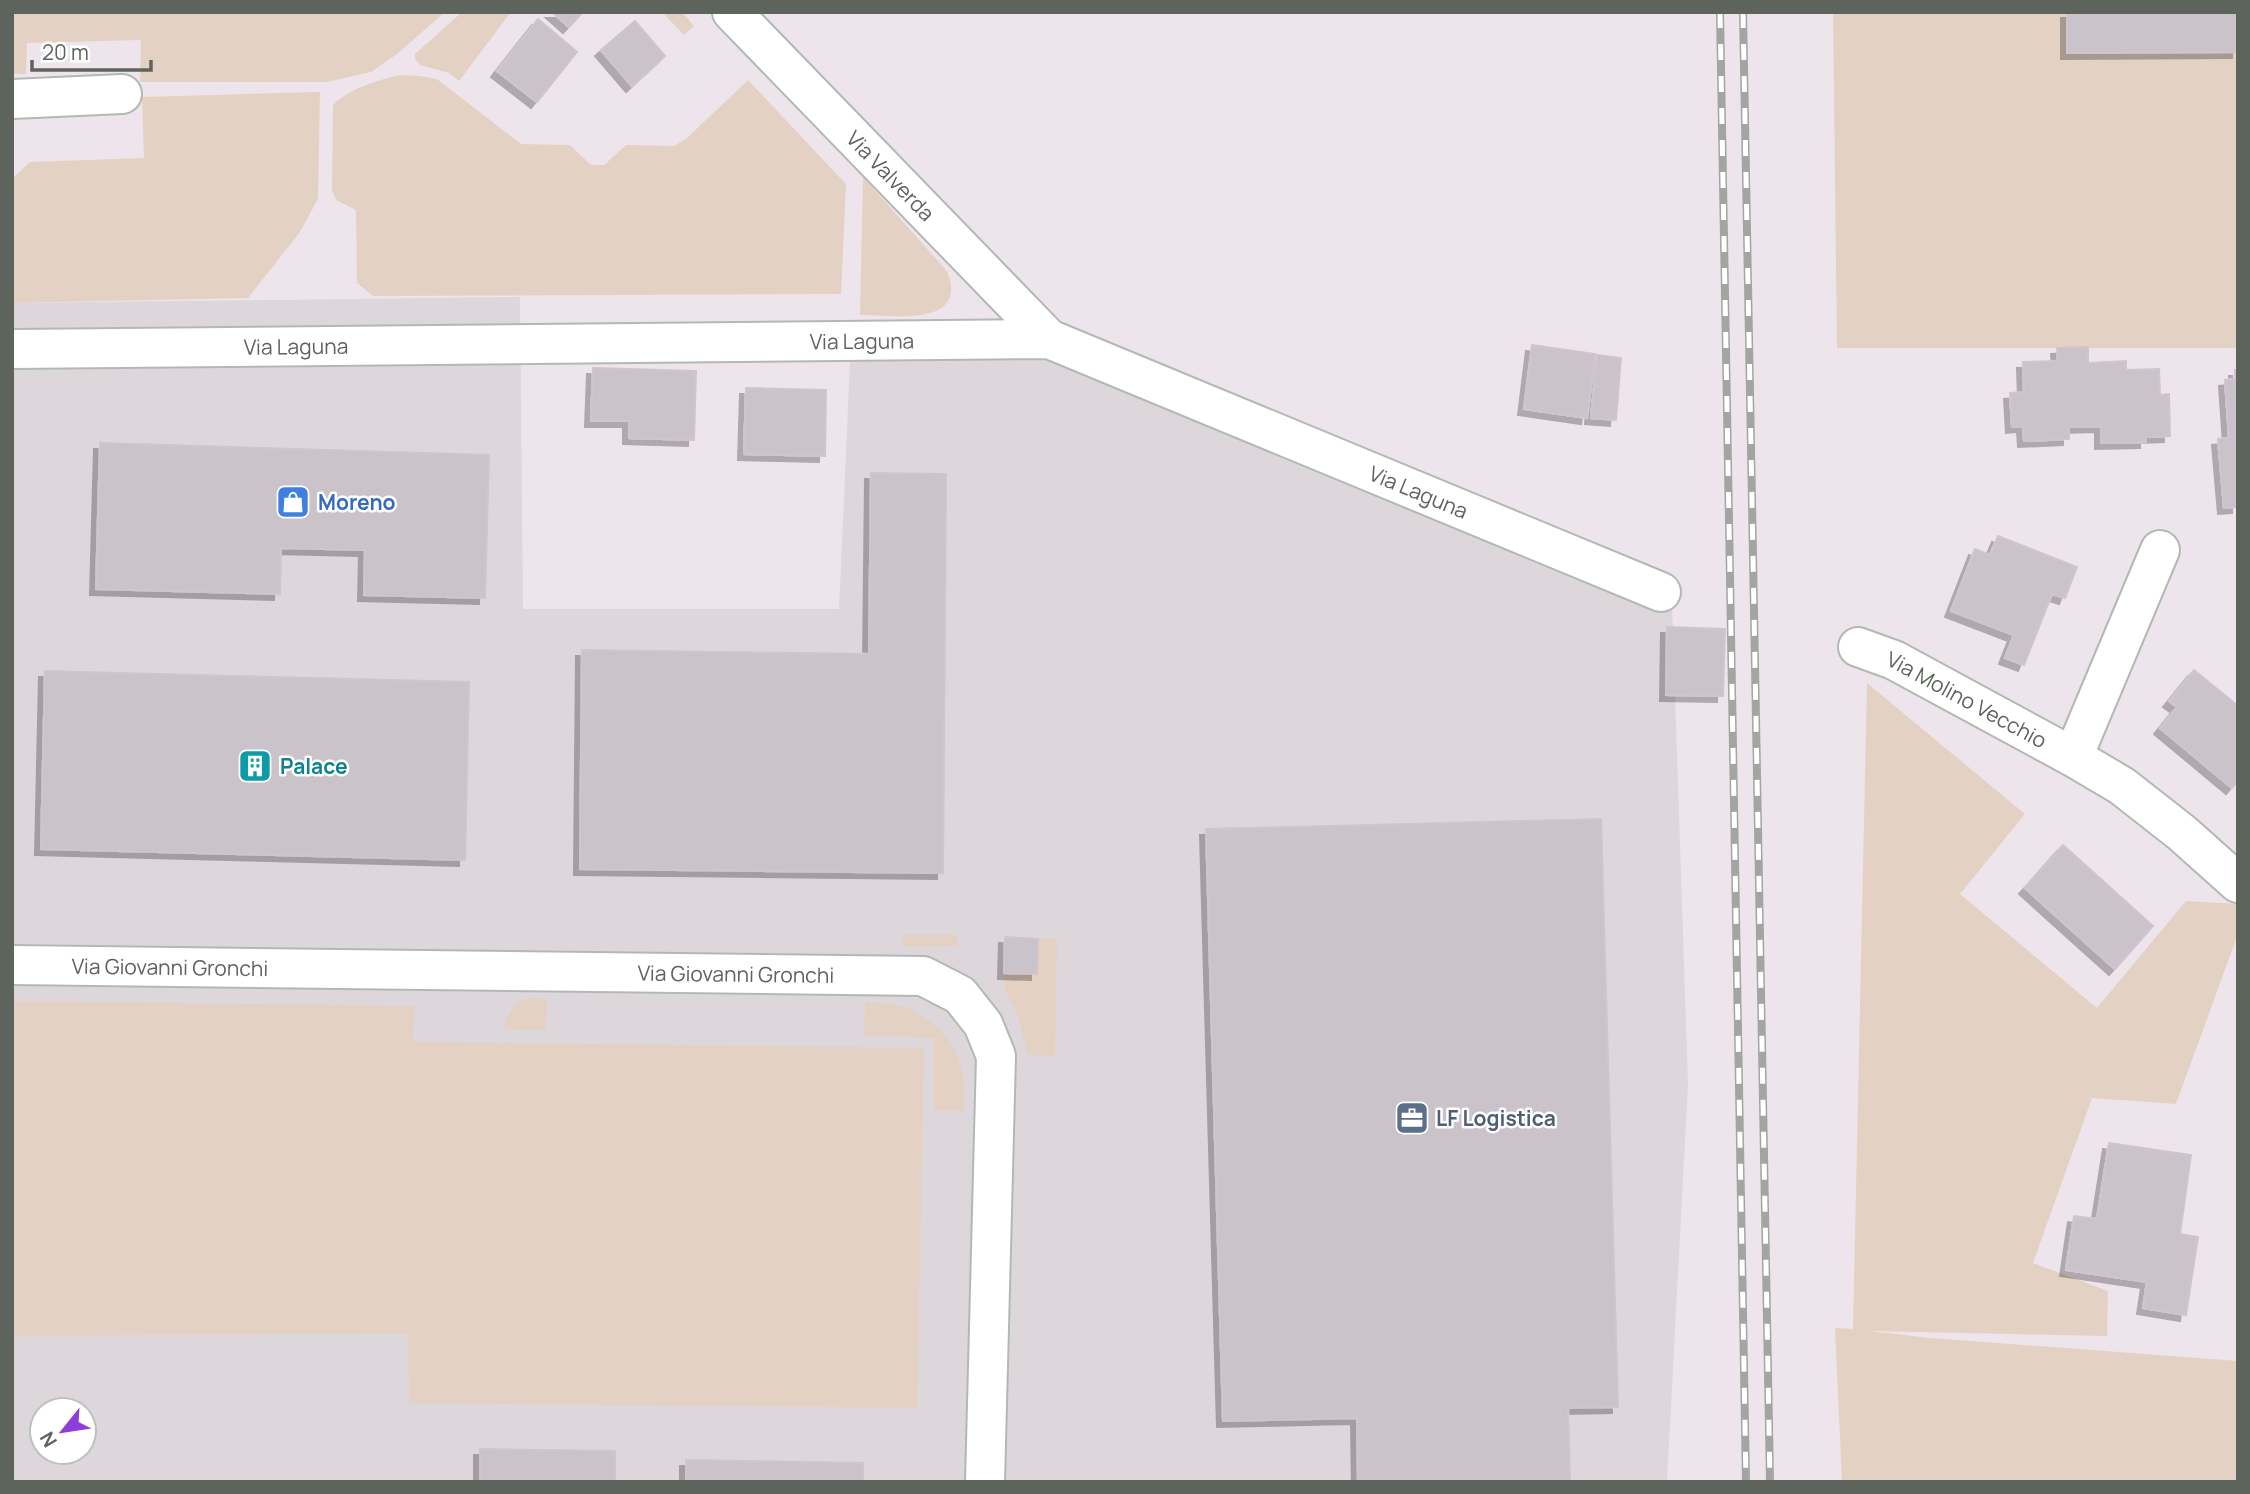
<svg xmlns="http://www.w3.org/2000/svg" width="2250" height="1494" font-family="Manrope,sans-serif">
<defs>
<filter id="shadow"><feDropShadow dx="-6" dy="6" stdDeviation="0" flood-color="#0004"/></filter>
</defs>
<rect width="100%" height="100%" fill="#eee5ec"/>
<path fill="#ddd7dc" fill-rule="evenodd" d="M520,297L523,609H839L850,362L1026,339L1672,603L1688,1084L1667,1482H12V303ZM42,1410H84V1452H42Z"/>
<path fill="#e3d1c3" d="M12,12H445L397,54L371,72L327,82H140L141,40L27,43L26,74H12Z
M462,12H511L459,81L449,73L420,65L415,59V54Z
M662,12H682L694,26L684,35Z
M1833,12H2238V348H1837Z
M399,75L419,76L437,79L521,144L570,145L591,165H604L626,145L674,146L686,139L748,80L846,184L841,294L373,296L357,283L356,210L336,200L332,190L333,105C352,87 374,82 399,75Z
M320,92L318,199L300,232L248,298L12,303V179L30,162L144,158L142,97Z
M863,177L947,271C970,328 891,315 860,315Z
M1867,683L2025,814L1960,894L2097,1008L2186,901L2238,904V934L2176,1104L2092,1098L2033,1263L2108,1291L2107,1336L1869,1331L1930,1338L2238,1361V1482H1842L1835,1328L1853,1329Z
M902,935H957L958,947H903Z
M1038,939H1057L1055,1056L1028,1055L1018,1016L1005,990L1004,973L1036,974Z
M528,998L547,999L546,1030L505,1029C505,1014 514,1003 528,998Z
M12,1001L414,1006L413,1042L924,1048L917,1408L409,1403L408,1333L12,1336Z
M865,1002C874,1003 883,1003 892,1004C922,1009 951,1033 960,1062C965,1077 964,1095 964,1111H934V1038L864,1035Z"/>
<path fill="#cbc3ca" stroke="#d2c3d0" stroke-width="2" filter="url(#shadow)" d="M552,12H583L569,27Z
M2067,12H2238V52L2067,53Z
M538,19L577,52L537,102L497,71Z
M635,21L665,56L632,86L601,50Z
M1532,345L1595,354L1587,418L1524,409Z
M2088,347V363L2126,361V370L2159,369L2160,395L2169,394L2170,436L2146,437V442L2101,443V426L2069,427V439L2024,441L2023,426L2012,427L2010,393L2024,392L2023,362L2058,361L2057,348Z
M1597,355L1621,358L1616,420L1591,418Z
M593,368L696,371L694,440L629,438V421H591Z
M2235,370H2238V507L2224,508L2218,439L2229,438L2225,380L2235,379Z
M746,388L826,390L825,456L744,454Z
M100,443L489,455L485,598L364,595L365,550L281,548L280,594L96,589Z
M871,473L946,474L943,873L580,869L582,650L869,654Z
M1998,536L2077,567L2065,598L2052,594L2024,665L2005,658L2014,635L1951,611L1975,549L1990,555Z
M1667,627L1725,629L1723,696L1666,695Z
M2194,670L2238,706V781L2232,788L2160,728L2177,707L2169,701Z
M45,671L469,682L465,860L41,849Z
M1601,819L1618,1407L1568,1408L1570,1482H1358L1357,1418L1223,1421L1206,829Z
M2063,845L2153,926L2115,969L2025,888Z
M1005,937L1038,939L1037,974L1004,973Z
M2109,1143L2191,1155L2180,1234L2198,1237L2186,1315L2143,1308L2147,1282L2066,1270L2074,1216L2097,1219Z
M480,1449L615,1451V1482H480Z
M686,1460L863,1463V1482H686Z"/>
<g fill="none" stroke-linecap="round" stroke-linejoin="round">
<defs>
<g id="minor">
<path id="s1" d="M732,12L1049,339"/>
<path d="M12,99L122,94"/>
<path id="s2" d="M12,349L1049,339L1661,592"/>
<path id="s3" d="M1858,647L1894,660L2073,757L2122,786L2182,833L2238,883"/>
<path d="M2073,757L2160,550"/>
<path id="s4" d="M12,965L923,976L960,995L983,1024L996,1056L985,1482"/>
</g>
</defs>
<use href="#minor" stroke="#b2b9b2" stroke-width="42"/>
<use href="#minor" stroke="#fff" stroke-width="38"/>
<defs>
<path id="rail" d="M1720,12L1746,1482
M1743,12L1770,1482"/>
</defs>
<use href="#rail" stroke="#a2a5a2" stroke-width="8"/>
<use href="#rail" stroke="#fff" stroke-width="5" stroke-dasharray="16" stroke-linecap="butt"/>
</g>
<defs>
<symbol id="shop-square" viewBox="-11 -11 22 22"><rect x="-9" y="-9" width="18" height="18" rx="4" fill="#3f7fe0" stroke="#fff"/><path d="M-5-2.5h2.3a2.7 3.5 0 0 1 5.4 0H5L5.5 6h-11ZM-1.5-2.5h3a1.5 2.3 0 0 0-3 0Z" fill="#fff"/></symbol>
<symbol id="building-square" viewBox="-11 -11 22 22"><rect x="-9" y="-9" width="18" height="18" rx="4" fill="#0f9aa8" stroke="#fff"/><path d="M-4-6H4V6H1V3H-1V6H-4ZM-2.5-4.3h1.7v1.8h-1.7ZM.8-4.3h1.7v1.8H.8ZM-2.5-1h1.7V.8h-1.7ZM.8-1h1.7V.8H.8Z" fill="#fff"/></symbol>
<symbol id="office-square" viewBox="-11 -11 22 22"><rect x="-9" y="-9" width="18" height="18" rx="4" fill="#5c6f8a" stroke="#fff"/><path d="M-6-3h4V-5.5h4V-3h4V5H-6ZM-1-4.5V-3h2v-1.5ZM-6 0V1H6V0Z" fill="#fff"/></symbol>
</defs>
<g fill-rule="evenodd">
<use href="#shop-square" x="274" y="483" width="38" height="38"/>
<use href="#building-square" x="236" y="747" width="38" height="38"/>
<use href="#office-square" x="1393" y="1099" width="38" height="38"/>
</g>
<g text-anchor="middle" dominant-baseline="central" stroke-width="5" stroke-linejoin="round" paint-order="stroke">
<g font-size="21" fill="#5d645c" stroke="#fff">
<text stroke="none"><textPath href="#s1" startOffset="228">Via Valverda</textPath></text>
<text stroke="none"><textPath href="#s2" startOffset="850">Via Laguna</textPath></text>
<text stroke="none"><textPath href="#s2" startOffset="284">Via Laguna</textPath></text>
<text stroke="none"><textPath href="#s2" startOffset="1437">Via Laguna</textPath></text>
<text stroke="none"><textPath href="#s3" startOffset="121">Via Molino Vecchio</textPath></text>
<text stroke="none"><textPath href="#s4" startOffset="158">Via Giovanni Gronchi</textPath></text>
<text stroke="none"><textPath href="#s4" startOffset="724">Via Giovanni Gronchi</textPath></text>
</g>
<g font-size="21" font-weight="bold" fill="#366cbe" stroke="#fff" text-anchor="start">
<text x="318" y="502">Moreno</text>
</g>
<g font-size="21" font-weight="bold" fill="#0d838f" stroke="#fff" text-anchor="start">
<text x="280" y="766">Palace</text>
</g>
<g font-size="21" font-weight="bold" fill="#4e5e75" stroke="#fff" text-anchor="start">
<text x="1436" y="1118">LF Logistica</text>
</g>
</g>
<rect width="2250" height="1494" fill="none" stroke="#5d645c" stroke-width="28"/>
<g transform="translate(63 1431) rotate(240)"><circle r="33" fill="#ffffff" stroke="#bec1be" stroke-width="2"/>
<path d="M0-5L12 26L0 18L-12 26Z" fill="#8e3cdc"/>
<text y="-10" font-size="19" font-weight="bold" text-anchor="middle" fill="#5d645c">N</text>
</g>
<path d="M32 60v10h119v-10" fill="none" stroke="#5d645c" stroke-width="3.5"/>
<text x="42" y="60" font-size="21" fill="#5d645c" stroke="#ffffff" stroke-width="5" paint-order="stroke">20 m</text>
</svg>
